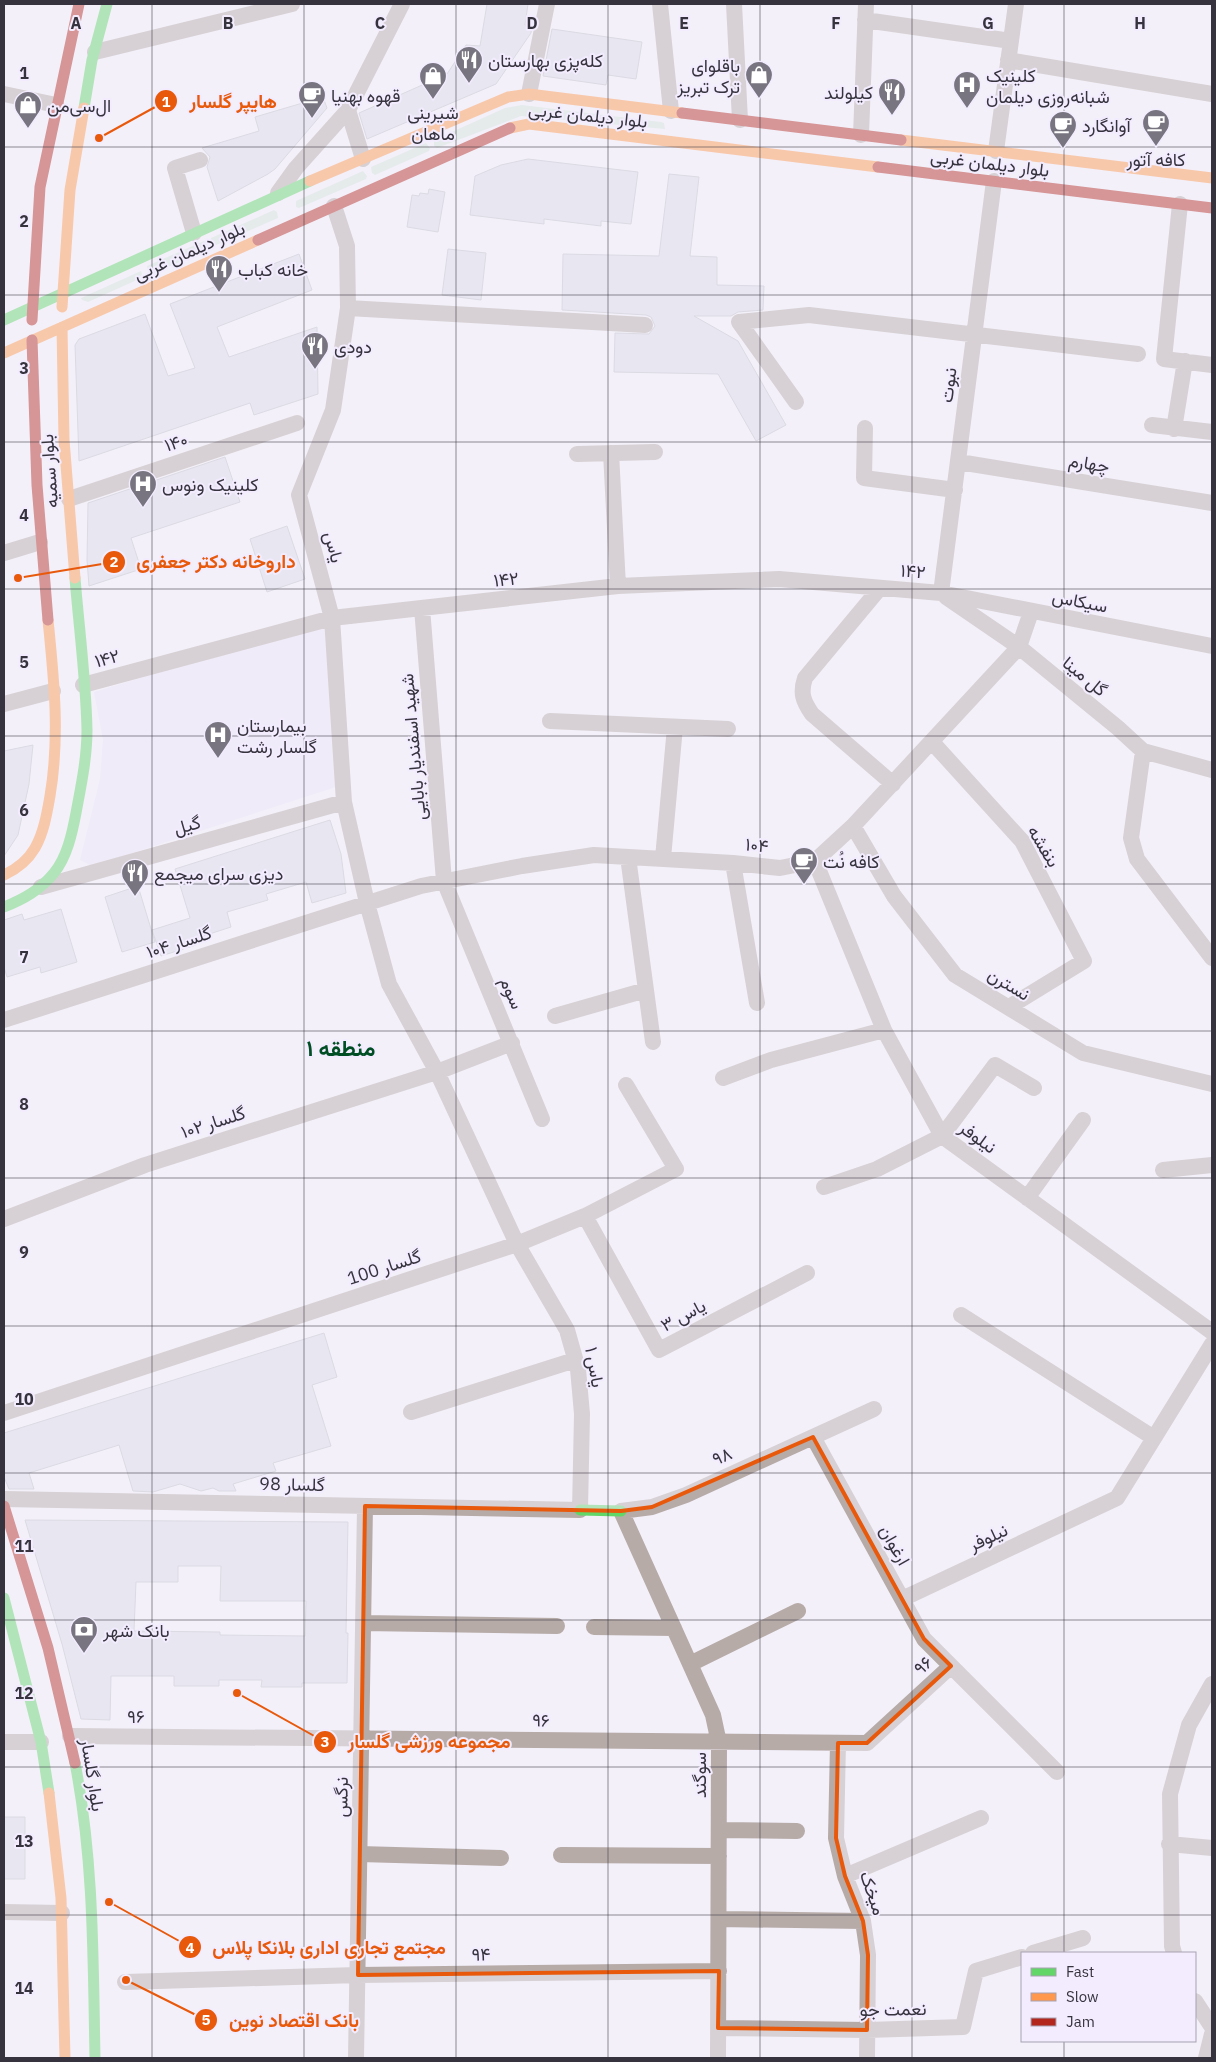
<svg xmlns="http://www.w3.org/2000/svg" width="1216" height="2062" font-family="'IBM Plex Sans',Vazirmatn,sans-serif">
<rect width="100%" height="100%" fill="#f3f0fa"/>
<path fill="#ebe5f6" d="M326,622L336,787L92,866L80,860L100,779L103,740L94,692Z"/>
<path fill="#d6e3da" d="M522,105L661,122L664,123L665,129L521,116L437,148L434,146V140L505,108Z
M426,143L430,148L429,151L375,175L372,173L371,167Z
M363,171L367,176L366,179L299,208L296,207V201Z
M274,210L277,212L278,218L214,246L211,244V238Z
M204,241L208,245L205,251L154,273L148,272L147,266Z
M141,271L142,274L139,279L88,302L82,300L81,298Z"/>
<path fill="#dcd9e7" stroke="#c0bec7" fill-rule="evenodd" d="M487,4H528L525,25L532,26L531,33L496,84L367,139L359,113L447,74L466,45L480,46Z
M552,29L642,42L636,79L608,75L606,85L543,76Z
M323,97L327,108L275,169L268,174L218,201L207,167L210,157L202,148L259,131L255,117Z
M528,159L638,172L631,224L601,221V226L544,219V224L470,215L475,176L501,165Z
M669,174L699,177L690,256L717,257V285L764,286L763,310L738,312L731,316H694L738,341L786,425L756,441L718,374L614,372L615,333L649,334L655,326L651,317L646,315L562,310L563,254L659,256Z
M429,189L445,192L438,232L407,227L412,195L419,196L420,193L428,194Z
M448,249L486,253L481,300L442,295Z
M299,254L312,290L217,327L229,357L317,327L318,394L254,415L250,403L79,461L75,345L79,339L145,314L168,376L195,368L170,304Z
M225,457L240,502L131,538L141,569L89,586L87,560L88,503Z
M287,526L305,579L267,592L250,539Z
M33,745L29,784L18,835L4,856V751Z
M330,820L341,854L346,893L312,903L306,882L266,894L268,900L227,912L231,927L194,939L196,945L161,956L152,930L190,918L175,869Z
M138,886L155,942L122,952L105,897Z
M61,909L77,962L41,973L40,967L7,977L4,967V920L22,914L24,920Z
M324,1333L337,1377L312,1385L331,1446L273,1463L276,1471L233,1484L236,1491H219L213,1488L201,1491L180,1484L153,1492L133,1491L119,1445L29,1473L34,1489H9L4,1477V1433Z
M25,1520L348,1522L346,1633H348L347,1683H302V1687H261L262,1680H219V1686H174V1676H111L110,1720L81,1719L62,1644ZM178,1566H221L220,1601H306L305,1636L220,1635V1632L134,1631L136,1582H178Z
M4,1817H25V1879H4Z"/>
<g fill="none" stroke-linecap="round" stroke-linejoin="round">
<path stroke="#b7aba8" stroke-width="16" d="M660,4L671,111
M734,4L740,120
M865,20L1011,41
M95,52L292,4
M1008,60L1212,94
M4,94L56,105
M529,94L547,4
M348,110L363,159
M861,135L866,4
M996,151L1016,4
M278,193L296,168L348,110L402,4
M1180,204L1164,359L1212,365
M194,233L175,168L200,160
M348,308L645,325
M796,402L739,322L809,315L1138,354
M1152,425L1212,432
M865,428L864,478L955,490
M1174,429L1185,361
M611,453L618,586
M577,454L655,452
M959,462L1212,503
M69,499L297,423
M4,553L40,542
M880,588L805,678C800,693 803,701 812,714L893,784
M941,593L994,181
M946,597L1019,647L1118,728L1143,751L1212,770
M422,608L444,881L542,1119
M83,685L332,618L618,586L779,579L941,593L1212,646
M4,704L53,691
M550,721L728,729
M932,742L1022,841L1084,961L1009,1007
M1143,751L1131,838L1137,859L1212,958
M853,826L894,896L955,975L1083,1053L1212,1084
M628,857L653,1042
M663,858L675,727
M815,861L884,1030L942,1136L1212,1332
M733,863L757,1003
M41,887L344,802
M555,1016L646,990
M4,1020L421,886L522,866L594,855L733,863L780,868L815,861L853,826L1019,647L1031,612
M723,1078L771,1060L884,1030
M1163,1170L1212,1165
M824,1187L877,1169L942,1136L995,1065L1034,1088
M1027,1198L1083,1120
M585,1216L659,1350L807,1273
M4,1219L145,1165L437,1072L512,1043
M961,1315L1154,1438
M411,1412L575,1360
M4,1413L517,1244L585,1216L676,1169L626,1085
M813,1437L924,1639L1057,1772
M4,1499L580,1510L582,1414L578,1369L567,1330L517,1244L437,1072L389,984L367,903L344,802L332,618L299,495L333,410L348,308L347,246L334,206
M902,1599L1117,1498L1212,1344
M363,1623L557,1626
M594,1627L674,1628
M690,1664L798,1611
M70,1736L867,1743L951,1666
M4,1742H41
M838,1743L836,1838L845,1876L863,1921L868,1955L867,2058
M719,1830L797,1831
M1169,1844L1212,1848
M360,1854L501,1858
M561,1855L719,1856
M845,1876L981,1818
M4,1912L62,1913
M719,1919L863,1921
M1033,1953L1083,1938
M1174,1953L1172,1946L1170,1794L1189,1725L1212,1684
M125,1982L358,1975L719,1971
M1195,2001L1212,2027
M718,2028L867,2030L963,2027L976,1971L1022,1957
M356,2058L365,1506
M718,2058L719,1743L713,1715L621,1511L652,1507L686,1495L874,1409
M1206,2058L1212,2034"/>
<path stroke="#63d668" stroke-width="11" d="M84,108L92,60L107,4
M4,320L310,181
M4,907C24,899 40,890 54,873C67,857 72,834 76,813C81,786 87,758 87,730C86,680 79,628 75,578
M580,1510L621,1511
M4,1598L41,1742L49,1793
M75,1763C94,1860 93,1960 95,2058"/>
<path stroke="#ff974d" stroke-width="11" d="M510,128L529,124L878,167
M901,140L1212,178
M310,181L508,97L529,94L682,113
M62,307L70,190L84,108
M62,327L64,440L75,578
M4,353L258,240
M4,875C17,869 28,860 35,848C44,832 47,813 50,796C60,737 54,679 48,620
M49,1793L61,1898L65,2058"/>
<path stroke="#b3261e" stroke-width="11" d="M682,113L901,140
M878,167L1212,208
M258,240L510,128
M32,320L40,187L79,4
M32,340L37,485L48,620
M4,1506L48,1648L75,1763"/>
</g>
<path d="M0 0H1216V2062H0ZM813,1437L924,1639L951,1666L867,1743H838L836,1838L845,1876L863,1921L868,1955L867,2030L718,2028L719,1971L358,1975L365,1506L621,1511L652,1507Z" fill="#f3f0fa" fill-opacity=".55" fill-rule="evenodd"/>
<path fill="none" stroke="#e8590c" stroke-width="4" stroke-linejoin="round" d="M813,1437L924,1639L951,1666L867,1743H838L836,1838L845,1876L863,1921L868,1955L867,2030L718,2028L719,1971L358,1975L365,1506L621,1511L652,1507Z"/>
<path fill="none" stroke="#37333e" stroke-width="1" stroke-opacity="0.55" d="M152,4V2058M304,4V2058M456,4V2058M608,4V2058M760,4V2058M912,4V2058M1064,4V1953M4,147H1212M4,295H1212M4,442H1212M4,589H1212M4,736H1212M4,884H1212M4,1031H1212M4,1178H1212M4,1326H1212M4,1473H1212M4,1620H1212M4,1767H1212M4,1915H1212M1064,2041V2058"/>
<defs>
<symbol id="restaurant-pin" viewBox="-11 -11 22 30"><path d="M0 17L-7.5 6A9.5 9.5 0 1 1 7.5 6Z" fill="#797580" stroke="#f2ecfe"/><path d="M-5-6h1v4h1v-4h1v4h1v-4h1v5L-1.5 .5V6h-2V.5L-5-1ZM5-6V6H3V1.5H1.5Q1.5-4 5-6Z" fill="#fff"/></symbol>
<symbol id="shop-pin" viewBox="-11 -11 22 30"><path d="M0 17L-7.5 6A9.5 9.5 0 1 1 7.5 6Z" fill="#797580" stroke="#f2ecfe"/><path d="M-5-2.5h2.3a2.7 3.5 0 0 1 5.4 0H5L5.5 6h-11ZM-1.5-2.5h3a1.5 2.3 0 0 0-3 0Z" fill="#fff"/></symbol>
<symbol id="hospital-pin" viewBox="-11 -11 22 30"><path d="M0 17L-7.5 6A9.5 9.5 0 1 1 7.5 6Z" fill="#797580" stroke="#f2ecfe"/><path d="M-5-5h3v3.5h4V-5h3V5h-3V1.5h-4V5h-3Z" fill="#fff"/></symbol>
<symbol id="cafe-pin" viewBox="-11 -11 22 30"><path d="M0 17L-7.5 6A9.5 9.5 0 1 1 7.5 6Z" fill="#797580" stroke="#f2ecfe"/><path d="M-5.5-4.5H6V0H3Q3 3.5 0 3.5H-2.5Q-5.5 3.5-5.5 0ZM3-3.2v2h1.7v-2ZM-6 4.5H4V6H-6Z" fill="#fff"/></symbol>
<symbol id="bank-pin" viewBox="-11 -11 22 30"><path d="M0 17L-7.5 6A9.5 9.5 0 1 1 7.5 6Z" fill="#797580" stroke="#f2ecfe"/><path d="M-6-4H6V4H-6ZM0-2.3a2.3 2.3 0 1 0 0 4.6a2.3 2.3 0 1 0 0-4.6Z" fill="#fff"/></symbol>
</defs>
<g fill-rule="evenodd">
<use href="#restaurant-pin" x="453" y="44" width="32" height="43"/>
<use href="#shop-pin" x="743" y="59" width="32" height="43"/>
<use href="#shop-pin" x="417" y="60" width="32" height="43"/>
<use href="#hospital-pin" x="951" y="69" width="32" height="43"/>
<use href="#restaurant-pin" x="876" y="76" width="32" height="43"/>
<use href="#cafe-pin" x="296" y="79" width="32" height="43"/>
<use href="#shop-pin" x="12" y="89" width="32" height="43"/>
<use href="#cafe-pin" x="1140" y="107" width="32" height="43"/>
<use href="#cafe-pin" x="1047" y="109" width="32" height="43"/>
<use href="#restaurant-pin" x="203" y="253" width="32" height="43"/>
<use href="#restaurant-pin" x="299" y="330" width="32" height="43"/>
<use href="#hospital-pin" x="127" y="468" width="32" height="43"/>
<use href="#hospital-pin" x="202" y="719" width="32" height="43"/>
<use href="#cafe-pin" x="788" y="845" width="32" height="43"/>
<use href="#restaurant-pin" x="119" y="857" width="32" height="43"/>
<use href="#bank-pin" x="68" y="1614" width="32" height="43"/>
</g>
<g text-anchor="middle" dominant-baseline="central" stroke-width="4" stroke-linejoin="round" paint-order="stroke">
<g font-size="18" fill="#37333e" stroke="#f2ecfe" text-anchor="start">
<text x="488" y="60">کله‌پزی بهارستان</text>
<text x="740" y="65" text-anchor="end">باقلوای<tspan x="740" dy="21">ترک تبریز</tspan></text>
<text x="986" y="75">کلینیک<tspan x="986" dy="21">شبانه‌روزی دیلمان</tspan></text>
<text x="873" y="92" text-anchor="end">کیلولند</text>
<text x="331" y="95">قهوه بهنیا</text>
<text x="47" y="105">ال‌سی‌من</text>
<text x="433" y="112" text-anchor="middle">شیرینی<tspan x="433" dy="21">ماهان</tspan></text>
<text x="1082" y="125">آوانگارد</text>
<text x="1156" y="159" text-anchor="middle">کافه آتور</text>
<text x="238" y="269">خانه کباب</text>
<text x="334" y="346">دودی</text>
<text x="162" y="484">کلینیک ونوس</text>
<text x="237" y="725">بیمارستان<tspan x="237" dy="21">گلسار رشت</tspan></text>
<text x="823" y="861">کافه نُت</text>
<text x="154" y="873">دیزی سرای میجمع</text>
<text x="103" y="1630">بانک شهر</text>
</g>
<g font-size="18" fill="#37333e" stroke="#f2ecfe">
<text transform="translate(588 115) rotate(6)">بلوار دیلمان غربی</text>
<text transform="translate(990 163) rotate(7)">بلوار دیلمان غربی</text>
<text transform="translate(189 251) rotate(-24)">بلوار دیلمان غربی</text>
<text transform="translate(948 385) rotate(-83)">نبوت</text>
<text transform="translate(176 442) rotate(-18)">۱۴۰</text>
<text transform="translate(1089 463) rotate(9)">چهارم</text>
<text transform="translate(49 471) rotate(-94)">بلوار سمیه</text>
<text transform="translate(334 547) rotate(75)">یاس</text>
<text transform="translate(913 571) rotate(5)">۱۴۲</text>
<text transform="translate(506 579) rotate(-6)">۱۴۲</text>
<text transform="translate(1080 601) rotate(11)">سیکاس</text>
<text transform="translate(107 658) rotate(-15)">۱۴۲</text>
<text transform="translate(1085 676) rotate(39)">گل مینا</text>
<text transform="translate(413 747) rotate(-95)">شهید اسفندیار بابایی</text>
<text transform="translate(187 825) rotate(-16)">گیل</text>
<text transform="translate(757 845) rotate(6)">۱۰۴</text>
<text transform="translate(1044 846) rotate(59)">بنفشه</text>
<text transform="translate(179 942) rotate(-18)">گلسار ۱۰۴</text>
<text transform="translate(1009 984) rotate(31)">نسترن</text>
<text transform="translate(512 993) rotate(67)">سوم</text>
<text transform="translate(213 1122) rotate(-18)">گلسار ۱۰۲</text>
<text transform="translate(978 1137) rotate(36)">نیلوفر</text>
<text transform="translate(384 1267) rotate(-18)">گلسار 100</text>
<text transform="translate(683 1315) rotate(-28)">یاس ۳</text>
<text transform="translate(595 1367) rotate(80)">یاس ۱</text>
<text transform="translate(722 1456) rotate(-24)">۹۸</text>
<text transform="translate(292 1484) rotate(1)">گلسار 98</text>
<text transform="translate(988 1537) rotate(-25)">نیلوفر</text>
<text transform="translate(895 1545) rotate(61)">ارغوان</text>
<text transform="translate(923 1665) rotate(-42)">۹۶</text>
<text x="136" y="1716">۹۶</text>
<text transform="translate(541 1720) rotate(1)">۹۶</text>
<text transform="translate(93 1775) rotate(81)">بلوار گلسار</text>
<text transform="translate(699 1775) rotate(-90)">سوگند</text>
<text transform="translate(341 1797) rotate(-89)">نرگس</text>
<text transform="translate(873 1893) rotate(71)">میخک</text>
<text transform="translate(481 1954) rotate(-1)">۹۴</text>
<text transform="translate(893 2009) rotate(-1)">نعمت جو</text>
</g>
<g font-size="22" font-weight="bold" fill="#004f24" stroke="#f2ecfe">
<text x="341" y="1047">منطقه ۱</text>
</g>
</g>
<g font-size="16" text-anchor="middle" font-weight="bold" fill="#37333e" stroke="#f2ecfe" stroke-width="4" stroke-linejoin="round" paint-order="stroke">
<text x="76" y="29">A</text>
<text x="228" y="29">B</text>
<text x="380" y="29">C</text>
<text x="532" y="29">D</text>
<text x="684" y="29">E</text>
<text x="836" y="29">F</text>
<text x="988" y="29">G</text>
<text x="1140" y="29">H</text>
<text x="24" y="79">1</text>
<text x="24" y="227">2</text>
<text x="24" y="374">3</text>
<text x="24" y="521">4</text>
<text x="24" y="668">5</text>
<text x="24" y="816">6</text>
<text x="24" y="963">7</text>
<text x="24" y="1110">8</text>
<text x="24" y="1258">9</text>
<text x="24" y="1405">10</text>
<text x="24" y="1552">11</text>
<text x="24" y="1699">12</text>
<text x="24" y="1847">13</text>
<text x="24" y="1994">14</text>
</g>
<path fill="none" stroke="#e8590c" stroke-width="2" d="M99 138L166 101M18 578L114 562M237 1693L325 1742M109 1902L190 1947M126 1980L206 2020"/>
<g fill="#e8590c" stroke="#f2ecfe" stroke-width="2">
<circle cx="99" cy="138" r="5"/>
<circle cx="18" cy="578" r="5"/>
<circle cx="237" cy="1693" r="5"/>
<circle cx="109" cy="1902" r="5"/>
<circle cx="126" cy="1980" r="5"/>
<circle cx="166" cy="101" r="12"/>
<circle cx="114" cy="562" r="12"/>
<circle cx="325" cy="1742" r="12"/>
<circle cx="190" cy="1947" r="12"/>
<circle cx="206" cy="2020" r="12"/>
</g>
<g font-size="15" text-anchor="middle" font-weight="bold" fill="#fff">
<text x="166" y="107">1</text>
<text x="114" y="567">2</text>
<text x="325" y="1747">3</text>
<text x="190" y="1953">4</text>
<text x="206" y="2025">5</text>
</g>
<g font-size="19" text-anchor="middle" font-weight="bold" fill="#e8590c" stroke="#f2ecfe" stroke-width="4" stroke-linejoin="round" paint-order="stroke">
<text x="233" y="108">هایپر گلسار</text>
<text x="216" y="568">داروخانه دکتر جعفری</text>
<text x="429" y="1748">مجموعه ورزشی گلسار</text>
<text x="329" y="1954">مجتمع تجاری اداری بلانکا پلاس</text>
<text x="294" y="2027">بانک اقتصاد نوین</text>
</g>
<rect width="1216" height="2062" fill="none" stroke="#37333e" stroke-width="10"/>
<rect x="1021" y="1952" width="175" height="90" fill="#f2ecfe" stroke="#a7a2b1"/>
<rect x="1031" y="1968" width="25" height="8" fill="#63d668" stroke="#a7a2b1"/>
<text x="1066" y="1977" font-size="15" fill="#37333e">Fast</text>
<rect x="1031" y="1993" width="25" height="8" fill="#ff974d" stroke="#a7a2b1"/>
<text x="1066" y="2002" font-size="15" fill="#37333e">Slow</text>
<rect x="1031" y="2018" width="25" height="8" fill="#b3261e" stroke="#a7a2b1"/>
<text x="1066" y="2027" font-size="15" fill="#37333e">Jam</text>
</svg>
